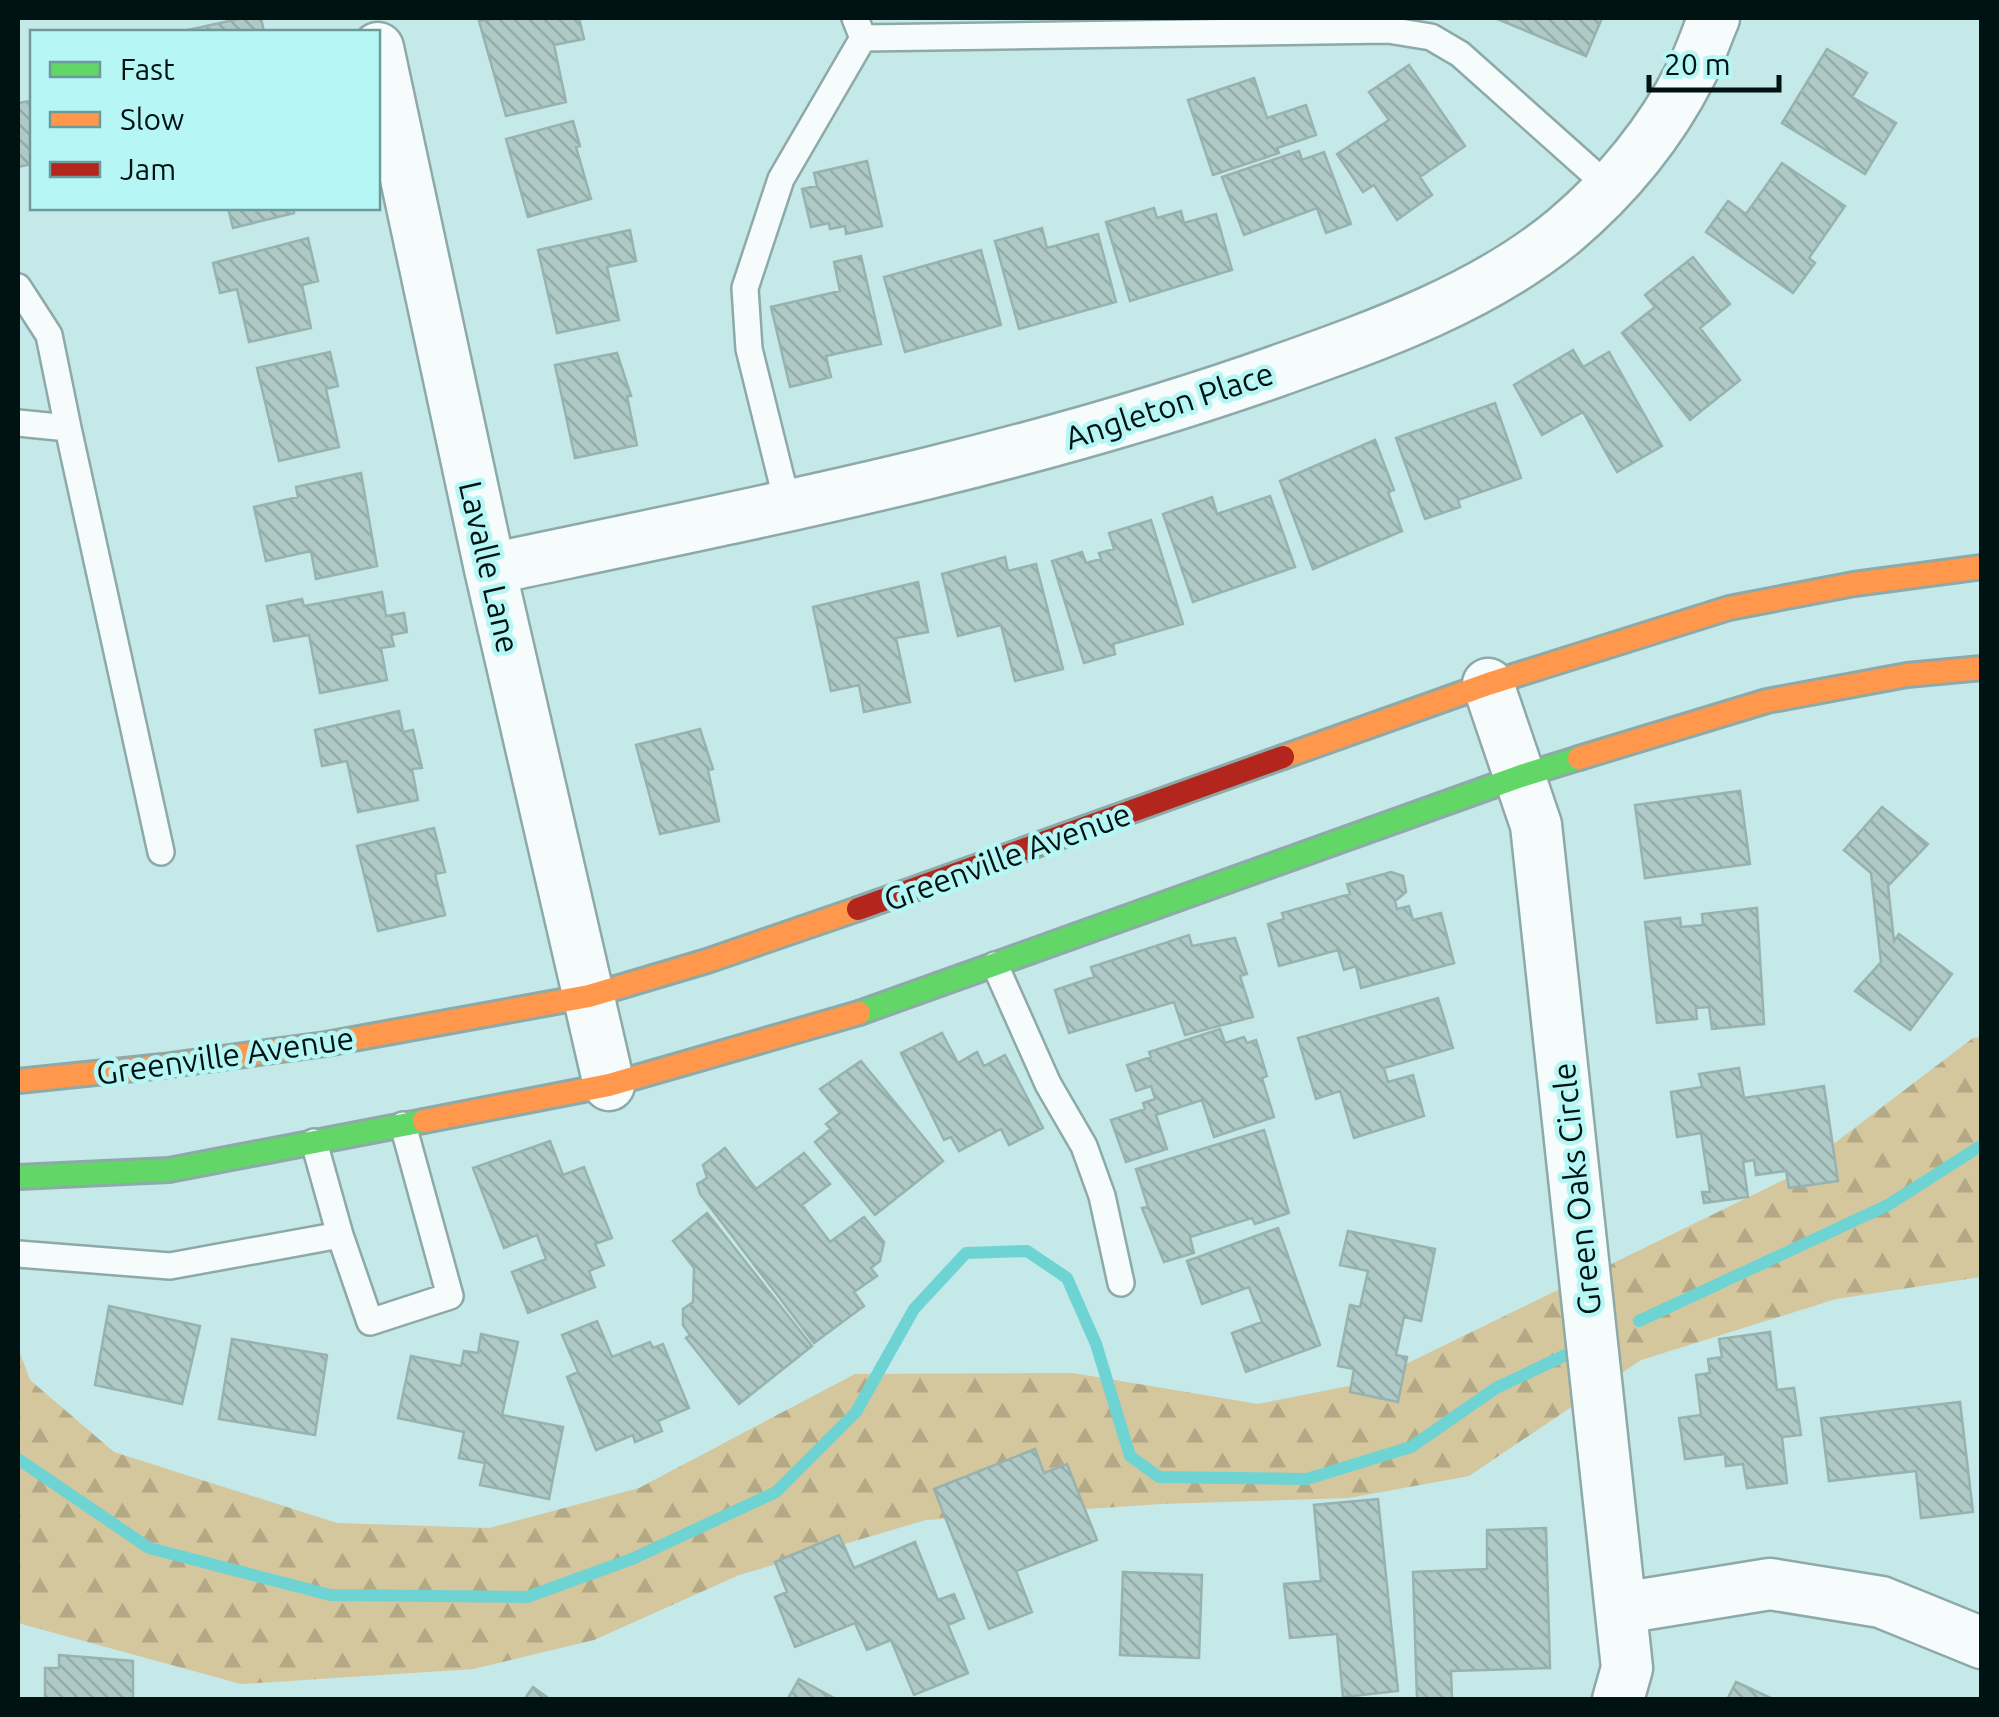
<svg xmlns="http://www.w3.org/2000/svg" width="1999" height="1717" font-family="Ubuntu,sans-serif">
<defs>
<pattern id="forest-firs" width="22" height="20" patternUnits="userSpaceOnUse" patternTransform="scale(2.5)"><rect width="22" height="20" fill="#d4c69d"/><path d="M5 1l3.5 6h-7zM16 11l3.5 6h-7z" fill="#b4a986"/></pattern>
<pattern id="building-back-hatch" width="6" height="6" patternUnits="userSpaceOnUse" patternTransform="scale(2.5)"><rect width="6" height="6" fill="#aec9c6"/><path d="M-1 5l2 2M0 0l6 6M5-1l2 2" fill="none" stroke="#94aca9"/></pattern>
</defs>
<rect width="100%" height="100%" fill="#c5e8e8"/>
<path fill="url(#forest-firs)" d="M1981,1037V1277L1836,1299L1641,1360L1469,1476L1349,1498L1161,1504L926,1520L739,1575L594,1640L473,1669L241,1684L18,1623V1348L30,1380L114,1452L337,1523L489,1528L639,1488L855,1374L1073,1373L1258,1404L1369,1382L1790,1177L1973,1038Z"/>
<g fill="none" stroke-linecap="round" stroke-linejoin="round">
<path stroke="#6ed4d3" stroke-width="12" d="M1639,1321L1888,1205L1982,1145
M18,1459L149,1548L330,1595L527,1597L632,1559L776,1492L856,1412L914,1309L966,1253L1027,1251L1067,1278L1096,1344L1130,1456L1159,1477L1307,1479L1411,1447L1496,1388L1572,1352"/>
</g>
<path fill="url(#building-back-hatch)" stroke="#98b2af" stroke-width="2.5" d="M243,18H261L264,32H184L183,31Z
M499,18H579L584,39L554,45L566,102L506,116L479,21Z
M1495,18H1602L1586,56Z
M1827,49L1867,73L1852,97L1896,123L1865,174L1782,123Z
M1409,65L1465,146L1420,177L1432,195L1397,220L1374,185L1363,192L1337,154L1389,120L1369,92Z
M1254,78L1267,118L1306,105L1316,135L1277,148L1279,153L1213,175L1188,100Z
M30,101L32,111V164L18,167V103Z
M573,121L580,146L576,147L591,199L528,217L506,139Z
M1299,151L1302,160L1324,152L1351,224L1326,233L1317,208L1244,235L1222,177Z
M867,161L882,226L846,234L845,226L830,229L829,223L811,227L802,189L817,186L814,173Z
M1782,163L1845,206L1809,258L1815,263L1793,293L1706,232L1728,201L1746,214Z
M228,208H293L294,213L233,228Z
M1154,208L1157,218L1181,211L1184,223L1216,214L1232,270L1130,301L1106,222Z
M1042,228L1047,248L1098,234L1116,302L1019,329L995,241Z
M630,230L636,261L607,267L619,320L557,333L538,250Z
M308,238L318,281L302,285L311,328L249,342L237,289L220,293L213,263Z
M981,250L1001,325L905,352L884,277Z
M861,256L881,344L826,356L831,377L790,387L771,307L840,291L834,262Z
M1693,257L1730,304L1700,328L1740,380L1690,420L1622,333L1655,307L1645,295Z
M1573,350L1583,367L1609,352L1662,446L1617,472L1583,412L1542,435L1514,385Z
M330,352L338,386L326,389L339,447L279,461L257,368Z
M617,353L631,396H627L637,445L575,458L555,365Z
M1495,403L1521,478L1458,500L1460,507L1425,519L1396,438Z
M1375,440L1394,490L1388,492L1402,531L1313,569L1280,481Z
M361,473L377,566L316,579L311,551L266,561L254,507L298,497L296,487Z
M1270,496L1295,567L1193,602L1163,514L1212,497L1217,514Z
M1151,520L1183,624L1113,644L1115,654L1084,663L1052,561L1082,552L1086,563L1101,559L1099,553L1114,549L1109,533Z
M1005,557L1008,571L1036,564L1063,669L1015,681L1001,625L958,636L942,574Z
M918,582L928,632L896,638L910,702L864,712L859,685L831,691L813,607Z
M382,592L386,616L404,613L407,632L391,635L394,646L381,648L387,680L320,693L309,635L274,641L267,606L302,599L304,606Z
M399,711L403,732L413,730L422,768L412,769L418,800L358,812L347,761L322,766L315,730Z
M700,729L713,769L708,770L719,821L660,834L636,745Z
M1740,791L1750,864L1645,878L1635,805Z
M1882,807L1928,844L1888,886L1894,941L1899,934L1952,974L1910,1030L1855,991L1881,962L1871,873L1844,850Z
M434,828L445,872L435,874L445,915L378,931L357,846Z
M1391,872L1403,876L1406,892L1395,901L1397,909L1409,906L1413,920L1441,913L1454,963L1361,988L1356,966L1344,970L1338,950L1279,966L1268,924L1284,919L1282,913L1350,894L1347,884Z
M1757,908L1764,1024L1712,1029L1709,1007L1696,1008L1697,1019L1657,1023L1645,922L1680,918L1681,927L1703,925L1702,914Z
M1189,935L1192,946L1235,938L1247,974L1240,976L1253,1017L1185,1035L1174,1002L1069,1033L1055,990L1094,977L1091,967Z
M1438,998L1453,1048L1384,1068L1388,1082L1413,1075L1424,1116L1354,1138L1340,1091L1316,1099L1298,1038Z
M1220,1029L1225,1043L1244,1037L1247,1043L1256,1040L1267,1076L1262,1078L1274,1117L1214,1137L1202,1100L1156,1115L1167,1149L1126,1162L1111,1120L1145,1109L1143,1103L1155,1099L1151,1086L1136,1091L1127,1065L1151,1057L1149,1052Z
M942,1033L958,1063L977,1052L984,1066L1005,1055L1043,1128L1009,1145L1001,1129L959,1151L951,1137L944,1140L901,1053Z
M861,1061L943,1161L875,1215L815,1142L831,1129L826,1124L840,1113L820,1089Z
M1739,1068L1744,1098L1824,1086L1838,1181L1789,1188L1786,1171L1756,1175L1754,1160L1743,1162L1748,1197L1704,1203L1702,1192H1710L1701,1133L1677,1137L1671,1092L1702,1087L1699,1074Z
M1264,1130L1289,1213L1255,1224L1252,1218L1190,1237L1194,1253L1164,1262L1142,1208L1148,1207L1136,1169Z
M550,1141L563,1175L584,1167L612,1238L595,1244L604,1265L589,1271L595,1287L528,1313L512,1272L546,1259L537,1235L504,1248L473,1168Z
M725,1148L756,1189L804,1153L830,1184L802,1205L830,1242L864,1217L884,1242L880,1261L871,1268L877,1276L854,1292L864,1306L814,1343L700,1194L697,1184L707,1178L703,1165Z
M707,1213L812,1346L739,1404L686,1338L690,1335L683,1325V1309L693,1302L694,1268L673,1241Z
M1278,1228L1320,1345L1246,1372L1232,1333L1262,1322L1249,1287L1202,1304L1187,1261Z
M1348,1231L1435,1249L1421,1321L1404,1317L1396,1355L1407,1357L1398,1402L1350,1392L1354,1369L1338,1366L1350,1305L1360,1307L1368,1271L1340,1265Z
M109,1306L200,1326L182,1404L95,1385Z
M597,1321L612,1357L650,1342L653,1348L663,1344L689,1408L658,1421L662,1431L635,1442L633,1435L596,1450L567,1377L578,1372L562,1335Z
M1770,1332L1777,1390L1794,1388L1801,1435L1782,1437L1787,1483L1747,1488L1743,1464L1726,1466L1725,1454L1685,1459L1679,1418L1701,1415L1696,1375L1710,1373L1708,1359L1722,1357L1719,1339Z
M481,1334L518,1342L502,1415L563,1427L549,1499L480,1485L485,1463L459,1458L464,1432L398,1418L411,1356L461,1366L464,1351L478,1353Z
M232,1339L327,1355L315,1435L219,1419Z
M1960,1402L1973,1512L1921,1518L1916,1471L1829,1481L1821,1418Z
M1035,1449L1044,1473L1067,1464L1097,1540L1016,1571L1032,1612L989,1629L934,1489Z
M1378,1499L1398,1691L1343,1697L1337,1634L1290,1638L1284,1584L1321,1581L1314,1505Z
M1546,1528L1550,1668L1451,1671L1452,1698L1417,1699L1413,1572L1487,1569V1530Z
M839,1535L854,1568L915,1542L938,1600L954,1594L964,1618L948,1625L968,1673L914,1695L891,1640L867,1650L855,1623L795,1647L775,1597L787,1592L775,1562Z
M1123,1572L1202,1575L1199,1658L1120,1655Z
M59,1655L133,1661V1700H18L45,1698V1668H59Z
M799,1679L838,1700H787Z
M1736,1682L1775,1700H1727Z
M533,1687L551,1700H524Z"/>
<g fill="none" stroke-linecap="round" stroke-linejoin="round">
<defs>
<path id="lane" d="M855,18L863,38L1388,30L1431,37L1460,54L1610,188
M18,287L49,335L68,428
M18,423L68,428L161,852
M788,506L749,349L745,288L781,179L863,38
M995,965L1048,1084L1084,1146L1102,1196L1121,1283
M314,1142L340,1235L370,1322L450,1296L403,1125
M18,1254L170,1266L340,1235"/>
<path id="street" d="M378,48L490,569L609,1085
M490,569C756,513 1024,461 1280,370C1378,335 1483,298 1564,231C1616,187 1660,134 1691,73C1700,56 1706,36 1714,18
M1488,684L1536,825L1627,1668L1618,1700
M1622,1608L1770,1584L1881,1602L1982,1643"/>
<path id="fast" d="M859,1013L1521,776L1579,758
M18,1177L169,1170L424,1121"/>
<path id="slow" d="M1283,757L1488,684L1729,608L1854,584L1982,567
M1579,758L1767,701L1907,675L1982,668
M18,1081L163,1066L326,1044L589,996L707,961L858,909
M424,1121L609,1085L859,1013"/>
<path id="jam" d="M858,909L1283,757"/>
</defs>
<use href="#lane" stroke="#8da9a8" stroke-width="30"/>
<use href="#street" stroke="#8da9a8" stroke-width="55"/>
<use href="#fast" stroke="#8da9a8" stroke-width="28"/>
<use href="#slow" stroke="#8da9a8" stroke-width="28"/>
<use href="#jam" stroke="#8da9a8" stroke-width="28"/>
<use href="#lane" stroke="#f6fcfc" stroke-width="25"/>
<use href="#street" stroke="#f6fcfc" stroke-width="50"/>
<use href="#fast" stroke="#63d668" stroke-width="22"/>
<use href="#slow" stroke="#ff974d" stroke-width="22"/>
<use href="#jam" stroke="#b3261e" stroke-width="22"/>
</g>
<g text-anchor="middle" dominant-baseline="central" stroke-width="9" stroke-linejoin="round" paint-order="stroke">
<g font-size="32" fill="#001212" stroke="#b6f7f6">
<text transform="translate(1169 405) rotate(-18)">Angleton Place</text>
<text transform="translate(490 567) rotate(77)">Lavalle Lane</text>
<text transform="translate(1007 856) rotate(-20)">Greenville Avenue</text>
<text transform="translate(225 1055) rotate(-8)">Greenville Avenue</text>
<text transform="translate(1576 1189) rotate(-96)">Green Oaks Circle</text>
</g>
</g>
<rect width="1999" height="1717" fill="none" stroke="#001212" stroke-width="40"/>
<rect x="30" y="30" width="350" height="180" fill="#b6f7f6" stroke="#6d9b9b" stroke-width="2.5"/>
<rect x="50" y="62" width="50" height="15" fill="#63d668" stroke="#6d9b9b" stroke-width="2.5"/>
<text x="120" y="80" font-size="30" fill="#001212">Fast</text>
<rect x="50" y="112" width="50" height="15" fill="#ff974d" stroke="#6d9b9b" stroke-width="2.5"/>
<text x="120" y="130" font-size="30" fill="#001212">Slow</text>
<rect x="50" y="162" width="50" height="15" fill="#b3261e" stroke="#6d9b9b" stroke-width="2.5"/>
<text x="120" y="180" font-size="30" fill="#001212">Jam</text>
<path d="M1649 75v15h130v-15" fill="none" stroke="#001212" stroke-width="5"/>
<text x="1664" y="75" font-size="30" fill="#001212" stroke="#b6f7f6" stroke-width="8" paint-order="stroke">20 m</text>
</svg>
